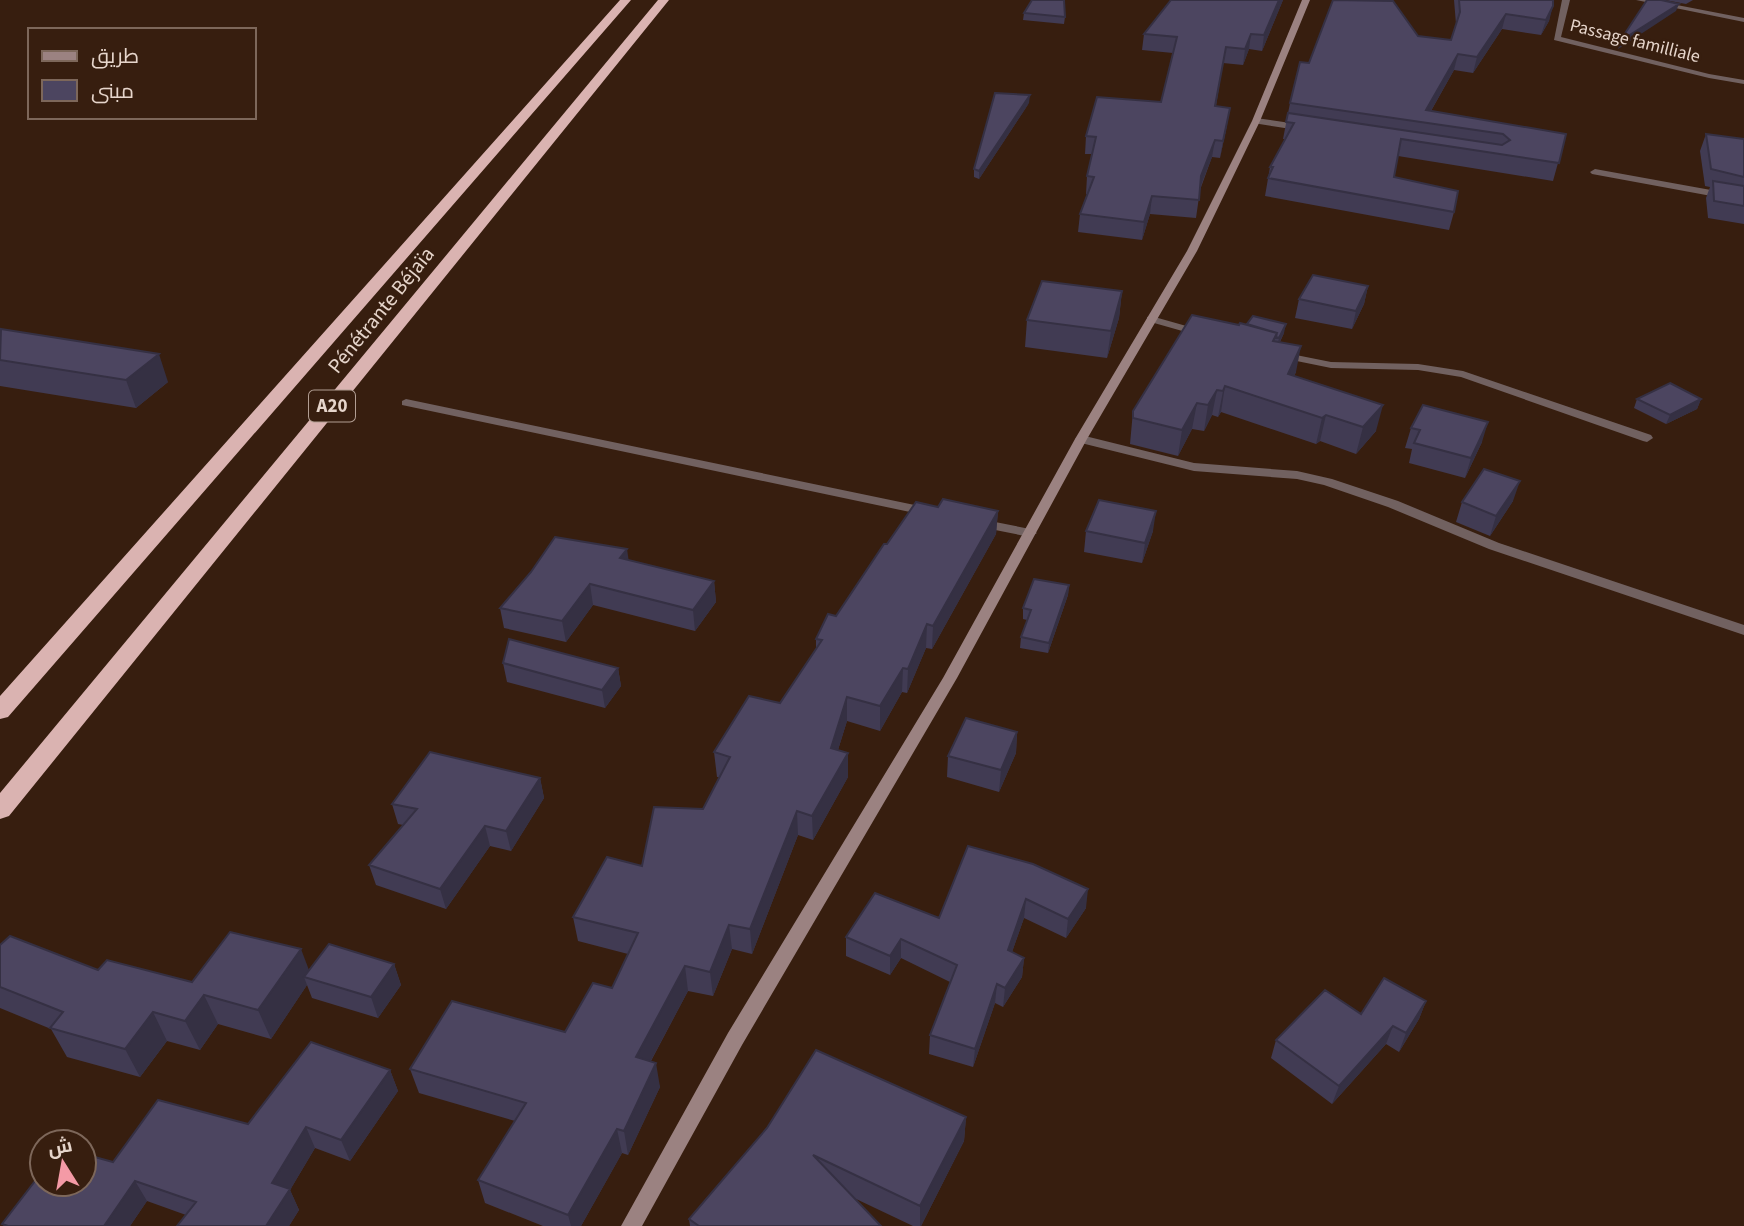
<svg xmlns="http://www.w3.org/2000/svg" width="1744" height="1226" font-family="'Source Sans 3',Cairo,sans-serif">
<rect width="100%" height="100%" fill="#371e0f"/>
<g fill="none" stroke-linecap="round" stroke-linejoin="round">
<path fill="#716160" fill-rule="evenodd" d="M1562,0H1570L1561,37L1709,74L1744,80V84L1709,78L1554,40Z
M1636,0H1651L1744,18V22Z
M1256,118L1304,125L1308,128L1304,131L1253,123V119Z
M1595,169L1744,196V202L1592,174L1590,172Z
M1151,316L1204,331L1205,333L1200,336L1147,321V317Z
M1281,352L1331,362L1418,364L1463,371L1651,435L1653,438L1647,442L1643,441L1461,377L1418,370L1331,368L1277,357V353Z
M406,399L929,508L935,512L929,516L402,405V401Z
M1081,435L1194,463L1297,471L1332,479L1398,501L1499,543L1744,625V635L1489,549L1388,507L1324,485L1297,479L1194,471L1077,442L1075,439Z
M980,519L1030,529L1037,533L1030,537L975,526L973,523Z"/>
<path fill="#9b8281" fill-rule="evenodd" d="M1302,0H1310L1260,121L1197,251L1087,439L957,678L742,1045L642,1226H621L728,1033L943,678L1075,439L1187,251L1252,121Z"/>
<path fill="#dab3b1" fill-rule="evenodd" d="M620,0H631L8,717L0,719V696Z
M658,0H669L9,816L0,819V793Z"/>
</g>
<path fill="#413b53" d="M1171,0H1283L1262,51L1249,49L1243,65L1223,63L1216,106L1227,125L1220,158L1212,157L1200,190L1196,218L1150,214L1142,240L1078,232L1080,214L1087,194H1086L1087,176L1092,154H1085L1086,136L1161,102L1173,53L1142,50L1144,34Z
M1454,0H1553L1549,21L1541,35L1502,29L1473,73L1454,70L1431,111L1566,134L1553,181L1398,156L1394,177L1454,212L1449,230L1265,196L1270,167L1285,139H1283L1290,103L1309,63L1418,36L1451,40L1456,24Z
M1665,0H1693L1686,4Z
M1024,13L1065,17L1064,24L1023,20Z
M1029,103L979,179L974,177V169Z
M1706,134L1744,139V224L1708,218L1706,198L1710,187L1705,186L1700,151Z
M1368,286L1364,304L1352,329L1295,318L1299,299Z
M1122,291L1119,318L1107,358L1025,347L1027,320Z
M0,330L168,382L136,408L0,386Z
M1284,333L1280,342L1296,372L1294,376L1376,431L1356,454L1320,441L1316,444L1221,412L1218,417L1212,415L1204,431L1192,429L1178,456L1130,444L1133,411Z
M1637,399H1701L1697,409L1666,424L1634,408Z
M1411,428L1482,442L1465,478L1409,463L1412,449L1405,448Z
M1513,501L1490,536L1456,522L1462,502Z
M938,507L998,511L996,534L932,649L926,648L907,693L902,692L880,731L847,721L838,750L848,753V777L813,840L798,835L752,954L732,949L713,996L688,991L651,1061L660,1087L628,1155L622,1153L581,1226H543L485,1203L478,1180L515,1121L419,1093L410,1069L565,1032L612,988L628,954L578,941L573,917L642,866L703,809L719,777H717L714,752L780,703L816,649V639L836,616L887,544Z
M1086,531H1153L1142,563L1084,552Z
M628,560L714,581L716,602L695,631L593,605L566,642L504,628L500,608Z
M1069,585L1068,595L1048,653L1020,648L1021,637L1027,620L1023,619V608Z
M503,663L618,668L621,686L605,708L507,682Z
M1017,732L1016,753L999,792L947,777L948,756Z
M540,778L544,798L511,851L490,846L446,909L376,885L369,865L403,825L398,824L392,804Z
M968,846L1086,908L1066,938L1024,918L1012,952L1024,958L1022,977L1003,1007L995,1003L973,1067L929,1054L930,1035L950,982L901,958L890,975L846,956V937L939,918Z
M0,945L98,970L192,982L394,964L401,985L378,1018L312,998L307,985L271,1039L218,1024L200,1050L167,1041L140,1077L67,1057L51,1029L0,1008Z
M1426,1001L1419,1019L1399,1052L1386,1044L1332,1104L1271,1058L1276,1040L1361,1014Z
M390,1070L398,1091L350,1161L315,1148L290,1190L299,1210L289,1226H178L186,1215L147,1201L130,1226H4L2,1224L113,1162L248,1124Z
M966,1117L964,1141L921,1226H913L854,1198L881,1226H690L689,1219L767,1128Z"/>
<path fill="#353043" d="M1279,0H1283L1262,51L1264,35Z
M1679,4L1676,11L1618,49L1621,41Z
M1553,6L1549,21L1541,35L1546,20Z
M1506,14L1502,29L1473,73L1477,57Z
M1251,34L1249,49L1243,65L1245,49Z
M1458,54L1454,70L1424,123L1426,110Z
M1030,95L1029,103L979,179V171Z
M1230,108L1227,125L1220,158L1223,141Z
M1215,140L1212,157L1198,193L1201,176Z
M1152,196L1150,214L1142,240L1144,222Z
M1368,286L1364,304L1352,329L1356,311Z
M1122,291L1119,318L1107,358L1111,331Z
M1286,324L1284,333L1277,347L1279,338Z
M1301,346L1296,372L1283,399L1288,374Z
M159,354L168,382L136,408L126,380Z
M1225,386L1221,412L1218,417L1223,391Z
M1217,390L1212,415L1204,431L1208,405Z
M1701,399L1697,409L1666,424L1670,415Z
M1197,403L1192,429L1178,456L1182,430Z
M1383,405L1376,431L1356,454L1363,427Z
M1326,415L1320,441L1316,444L1322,418Z
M1488,422L1482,442L1465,478L1471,458Z
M1520,481L1513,501L1490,536L1496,516Z
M998,511L996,534L932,649L933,626Z
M1156,511L1153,531L1142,563L1145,543Z
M627,549L630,569L620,558Z
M714,581L716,602L695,631L693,610Z
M590,584L593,605L566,642L562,621Z
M1069,585L1068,595L1048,653L1049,643Z
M927,624L926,648L907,693L908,669Z
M618,668L621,686L605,708L602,690Z
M903,668L902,692L880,731V706Z
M847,697V721L831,772V748Z
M1017,732L1016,753L999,792L1001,770Z
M848,753V777L813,840L812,816Z
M540,778L544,798L511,851L506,831Z
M797,811L798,835L752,954L750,929Z
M485,826L490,846L446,909L440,889Z
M1088,889L1086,908L1066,938L1068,919Z
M1026,899L1024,918L1006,969L1008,950Z
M729,925L732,949L713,996L710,972Z
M901,939V958L890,975V956Z
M301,949L312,978L304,977L307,985L271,1039L258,1010Z
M1024,958L1022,977L1003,1007L1005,988Z
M394,964L401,985L378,1018L371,997Z
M685,966L688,991L640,1081L636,1057Z
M997,984L995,1003L973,1067L975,1049Z
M204,995L218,1024L200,1050L185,1021Z
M1426,1001L1419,1019L1399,1052L1406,1033Z
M153,1012L167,1041L140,1077L125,1049Z
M1393,1026L1386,1044L1332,1104L1339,1086Z
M656,1063L660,1087L628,1155L624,1131Z
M390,1070L398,1091L350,1161L341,1140Z
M966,1117L964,1141L921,1226H920V1206Z
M306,1127L315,1148L290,1190L299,1210L289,1226H266L272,1183Z
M617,1129L622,1153L581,1226H571L568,1215Z
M135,1181L147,1201L130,1226H104Z"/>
<path fill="#4c4560" stroke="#353043" stroke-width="2" d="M1032,0H1064L1065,17L1024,13Z
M1171,0H1279L1264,35L1251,34L1245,49L1226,47L1215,106L1230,108L1223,141L1215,140L1201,176L1199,200L1152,196L1144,222L1080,214L1094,177L1087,176L1096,137L1086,136L1097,97L1161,102L1177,37L1144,34Z
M1333,0L1393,1L1418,36L1451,40L1460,12L1459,0H1553V6L1546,20L1506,14L1477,57L1458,54L1426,110L1566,134L1559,163L1401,139L1394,177L1458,191L1454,212L1268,178L1273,167H1270L1294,123L1286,122L1288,113L1502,145L1510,140L1503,134L1290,103L1300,62L1309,63Z
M1647,0H1661L1679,4L1620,41Z
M995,93L1030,95L979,171L974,169Z
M1706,134L1744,139V177L1711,169Z
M1713,181L1744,186V206L1714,201Z
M1313,275L1368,286L1356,311L1299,299Z
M1042,281L1122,291L1111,331L1027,320Z
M1192,315L1239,325L1240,323L1277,333L1273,341L1301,346L1288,374L1383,405L1363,427L1326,415L1322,418L1225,386L1223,391L1217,390L1208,405L1197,403L1182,430L1133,418V411Z
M1253,316L1286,324L1279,338L1276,337L1277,333L1247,324Z
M1,329L159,354L126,380L0,360Z
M1670,383L1701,399L1670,415L1637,399Z
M1423,405L1488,422L1471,458L1414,443L1420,430L1411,428Z
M1484,469L1520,481L1496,516L1462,502Z
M943,499L998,511L933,626L927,624L908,669L903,668L880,706L847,697L831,748L848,753L812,816L797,811L750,929L729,925L710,972L685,966L636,1057L656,1063L624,1131L617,1129L568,1215L478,1180L526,1103L410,1069L452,1001L565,1032L593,983L612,988L638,933L573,917L607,857L642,866L654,807L703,809L730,757L714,752L749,696L780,703L822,640L816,639L828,614L836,616L884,544H887L916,502L938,507Z
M1099,500L1156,511L1145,543L1086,531Z
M555,537L627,549L620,558L714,581L693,610L590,584L562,621L500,608L531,572Z
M1034,579L1069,585L1049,643L1021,637L1031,610L1023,608Z
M509,639L618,668L602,690L503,663Z
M966,718L1017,732L1001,770L948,756Z
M430,752L540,778L506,831L485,826L440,889L369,865L417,809L392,804Z
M968,846L1033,864L1088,889L1068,919L1026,899L1008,950L1024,958L1005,988L997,984L975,1049L930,1035L957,965L901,939L890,956L846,937L875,893L939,918Z
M230,932L301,949L258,1010L204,995L185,1021L153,1012L125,1049L50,1028L63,1012L0,987V945L10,936L98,970L107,960L192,982Z
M329,944L394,964L371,997L304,977Z
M1384,978L1426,1001L1406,1033L1393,1026L1339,1086L1276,1040L1325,990L1361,1014Z
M311,1042L390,1070L341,1140L306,1127L272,1183L290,1189L266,1226H177L196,1202L135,1181L104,1226H8L2,1224L42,1172V1184H84V1154L113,1162L158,1100L248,1124Z
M816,1050L966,1117L920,1206L813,1155L881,1226H699L689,1219L767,1128Z"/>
<g text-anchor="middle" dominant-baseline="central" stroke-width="5" stroke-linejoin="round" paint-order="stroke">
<g font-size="18" fill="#e6d5cb" stroke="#371e0f">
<text transform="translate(1635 41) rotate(14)">Passage familliale</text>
</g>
<rect fill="#371e0f" stroke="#b29e93" stroke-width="2" x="309" y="390.5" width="46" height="31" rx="5"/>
<g font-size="19" font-weight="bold" fill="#e6d5cb">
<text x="332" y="406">A20</text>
</g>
<g font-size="21" fill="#e6d5cb" stroke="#371e0f">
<text transform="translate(381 310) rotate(-51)">Pénétrante Béjaïa</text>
</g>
</g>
<rect x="28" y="28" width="228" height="91" fill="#371e0f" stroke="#7d675a" stroke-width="2"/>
<rect x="42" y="51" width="35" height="10" fill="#9b8281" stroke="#7d675a" stroke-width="2"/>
<text x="91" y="63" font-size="21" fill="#e6d5cb">طريق</text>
<rect x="42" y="80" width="35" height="21" fill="#4c4560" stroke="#7d675a" stroke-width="2"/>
<text x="91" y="98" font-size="21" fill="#e6d5cb">مبنى</text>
<g transform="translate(63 1163) rotate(349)"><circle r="33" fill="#371e0f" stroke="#7d675a" stroke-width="2"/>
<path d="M0-5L12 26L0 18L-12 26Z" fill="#f49aa6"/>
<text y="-10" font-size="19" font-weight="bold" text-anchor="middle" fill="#e6d5cb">ش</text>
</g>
</svg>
